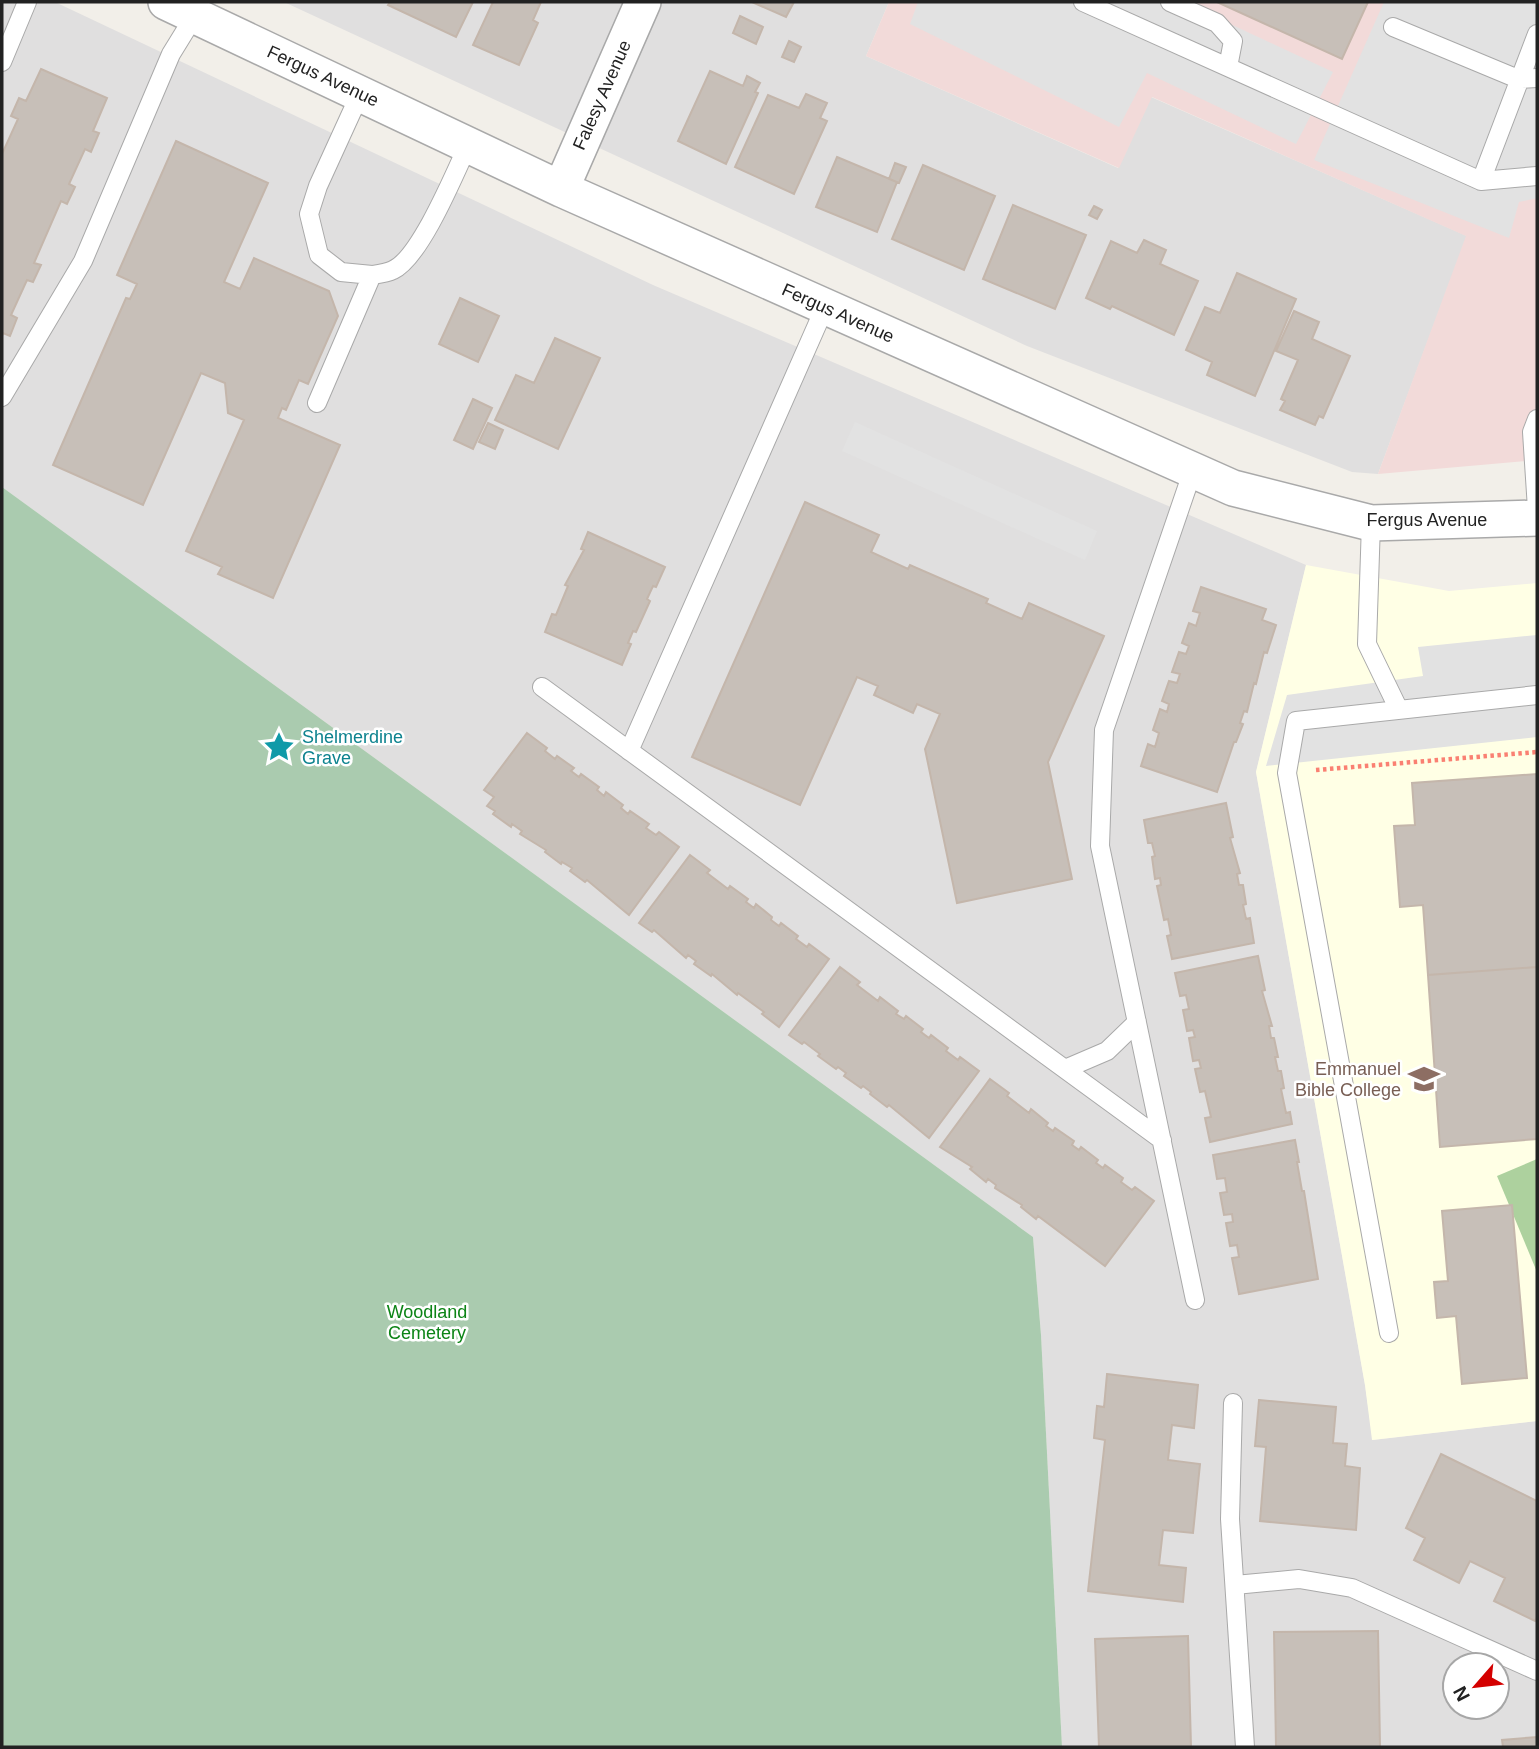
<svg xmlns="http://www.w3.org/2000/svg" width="1539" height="1749" font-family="Arial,sans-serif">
<rect width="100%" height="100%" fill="#f2efe9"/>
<path fill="#e0dfdf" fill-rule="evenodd" d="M2,2H55L653,285L1306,565L1256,772L1365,1385L1373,1440L1537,1421V1747H1062L1041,1335L1033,1237L2,487ZM1455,1665H1497V1707H1455Z
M284,2H889L866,56L1118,168L1151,97L1467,236L1378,474L1352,472L1027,346Z"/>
<path fill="#f2dad9" d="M889,2H1537V460L1378,474L1466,236L1152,97L1119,168L866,56Z"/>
<path fill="#ffffe5" d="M1306,565L1449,591L1537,583V1421L1372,1440L1365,1385L1256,772Z"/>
<path fill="#add19e" d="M1537,1159V1272L1497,1176Z"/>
<path fill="#aacbaf" d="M2,487L1033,1237L1041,1335L1062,1747H2Z"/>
<path fill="#e2e2e2" d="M918,2H1183L1333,72L1296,144L1147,73L1119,127L910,24Z
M1384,2H1537V198L1519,202L1509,238L1314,160Z
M855,422L1097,531L1085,560L842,451Z
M1537,635V737L1266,766L1287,695L1423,676L1418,647Z"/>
<path fill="#c7bfb8" stroke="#c4b6ab" stroke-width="2" d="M390,2H473L456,37L388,5Z
M493,2H541L533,20L538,23L519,65L473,45Z
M752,2H794L786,17Z
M1217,2H1368L1342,59Z
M740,16L763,27L756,44L733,33Z
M789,41L801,47L794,62L782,57Z
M41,69L107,98L93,131L99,133L91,152L85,149L69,184L75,187L67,204L61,201L34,263L41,265L33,282L27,280L11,315L17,318L10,336L3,333L2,336V154L18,119L11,116L19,98L26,101Z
M710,71L743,86L747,76L760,83L755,92L758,93L726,164L678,141Z
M806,94L827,103L820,118L827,121L794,194L735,167L768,95L799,108Z
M176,141L268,183L224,282L240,289L254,258L329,291L338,316L308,384L299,380L286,410L282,408L278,418L340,445L273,598L218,574L222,567L186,551L244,420L228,413L225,383L201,373L143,505L53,465L126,298L130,299L137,284L117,275Z
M837,157L897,182L877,232L816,207Z
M895,163L906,167L899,183L889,179Z
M923,165L995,196L964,270L892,239Z
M1013,205L1086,235L1055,309L983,279Z
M1094,206L1102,210L1097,219L1089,215Z
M1144,240L1166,250L1160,264L1198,281L1174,335L1112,306L1110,309L1086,298L1111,241L1137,253Z
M1237,273L1296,299L1255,396L1207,375L1212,362L1186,350L1205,307L1220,313Z
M460,298L499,316L478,362L439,344Z
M1294,311L1319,322L1312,339L1350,356L1323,418L1319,416L1315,425L1280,410L1285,401L1281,399L1298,360L1276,351Z
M555,338L600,358L558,449L495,420L516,375L534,383Z
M473,399L492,408L473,449L454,440Z
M488,423L503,430L495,449L479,442Z
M805,502L879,535L871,552L908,569L910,565L988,599L986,603L1022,619L1029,603L1104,636L1048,762L1072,879L957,903L925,749L940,714L917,704L913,713L874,695L878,686L857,677L800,805L692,757Z
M588,532L665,567L656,587L653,586L647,599L650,601L636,632L633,631L628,643L631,644L622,665L545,632L552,614L556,615L568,586L565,585L584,550L581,549Z
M1201,587L1266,609L1262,620L1276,625L1267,653L1264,652L1256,684L1254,683L1247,712L1244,711L1240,723L1243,724L1236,742H1234L1217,792L1141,766L1148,744L1155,747L1159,733L1153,730L1160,709L1167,712L1169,704L1162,701L1169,681L1177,683L1180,674L1172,672L1179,652L1186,654L1189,646L1182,643L1189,623L1196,626L1200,613L1193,611Z
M527,733L547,748L545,751L555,759L557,756L574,768L571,771L579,777L581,774L599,787L597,790L604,796L606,792L623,805L621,808L628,814L630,811L649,824L646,828L656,835L659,832L679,847L629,915L587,880L585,882L570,871L572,868L562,862L561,864L545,852L546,850L520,834L522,831L512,824L511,827L493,814L495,811L487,806L494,797L484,790Z
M1537,774V967L1428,975L1423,905L1400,907L1394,826L1415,825L1412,783Z
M1226,803L1233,837L1230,838L1240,873L1237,874L1239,885H1243L1246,904L1243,905L1246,919L1250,918L1254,943L1172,959L1167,936L1171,935L1168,919L1164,920L1157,886L1161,885L1160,878L1155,879L1152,857L1155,856L1152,843H1148L1144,820Z
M690,855L710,870L707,873L728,889L730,886L748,899L746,902L754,908L756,904L772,917L771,920L779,926L781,923L798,936L796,939L807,947L809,944L829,959L779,1027L762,1014L764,1012L738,993L737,995L712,974L711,976L694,964L696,961L688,955L686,958L654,930L652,932L639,923Z
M1258,956L1265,990L1262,991L1272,1026H1269L1271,1038H1274L1278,1057H1275L1278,1071H1281L1284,1088L1281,1089L1286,1113L1290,1112L1292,1124L1210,1142L1205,1118L1211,1117L1205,1091L1200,1092L1195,1069L1201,1068L1199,1060L1193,1061L1189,1038L1195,1037L1193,1030L1187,1031L1183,1010L1189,1009L1186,995L1180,996L1175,973Z
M840,967L860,982L857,985L878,1001L880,997L898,1011L896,1014L904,1019L906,1016L923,1029L921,1032L929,1038L931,1035L948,1048L946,1051L958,1060L960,1057L979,1071L929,1138L889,1105L887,1107L870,1094L871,1092L863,1086L861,1088L844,1076L846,1073L838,1067L836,1069L818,1056L820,1054L804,1042L802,1044L789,1035Z
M1537,967V1139L1440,1147L1428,975Z
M990,1079L1009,1093L1007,1096L1029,1113L1031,1109L1048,1123L1046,1126L1053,1131L1055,1128L1074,1141L1072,1145L1079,1150L1081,1147L1098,1160L1096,1163L1103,1168L1105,1165L1123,1178L1121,1182L1132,1190L1135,1187L1154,1201L1105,1266L1038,1216L1036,1219L1021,1207L1022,1205L995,1188L996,1185L988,1179L986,1182L970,1169L972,1167L940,1147Z
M1295,1140L1299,1162H1297L1302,1191H1304L1318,1279L1239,1294L1232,1258L1239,1257L1237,1245L1230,1246L1226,1223L1233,1222L1232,1214L1224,1215L1220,1193L1227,1192L1225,1178L1217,1179L1213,1155Z
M1512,1205L1527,1378L1462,1384L1456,1316L1437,1318L1434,1282L1448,1281L1442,1211Z
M1107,1374L1198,1385L1194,1428L1172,1425L1168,1460L1200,1464L1193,1533L1163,1530L1159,1565L1186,1568L1183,1602L1088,1591L1105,1440L1094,1438L1097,1406L1104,1407Z
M1259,1400L1336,1407L1333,1443L1347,1444L1345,1466L1360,1468L1356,1530L1260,1521L1266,1447L1255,1446Z
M1441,1454L1537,1501V1617L1535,1621L1494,1601L1505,1578L1470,1561L1459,1583L1414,1560L1425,1538L1406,1528Z
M1378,1631L1380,1747H1276L1274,1632Z
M1188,1636L1191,1747H1099L1095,1639Z
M1537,1737V1747H1503L1502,1740Z"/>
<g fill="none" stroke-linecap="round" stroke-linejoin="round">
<defs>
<path id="service" d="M1083,2L1481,181L1537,34
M1170,2L1217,23L1233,41L1228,67
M1393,27L1518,79L1537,78
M2,62L27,2
M1481,181L1537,176
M372,275C379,274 387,273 393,270C420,258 455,173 468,145
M2,397L83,261L171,54L195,15
M317,403L372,275L341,272L319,255L309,214L318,186L360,94
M1537,419L1532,432L1537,509
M1193,470L1104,730L1100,846L1195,1300
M1371,523L1367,644L1399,710
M542,687L1162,1140
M629,751L825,307
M1065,1069L1107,1051L1137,1022
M1389,1333L1287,773L1296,721L1537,695
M1233,1403L1230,1519L1245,1747
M1235,1585L1299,1579L1352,1588L1537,1671"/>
<path id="minor" d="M166,2L561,189L1233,488L1371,523L1537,518
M561,189L643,2"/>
</defs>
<use href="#service" stroke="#a9a9a9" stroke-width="20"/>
<use href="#minor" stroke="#a9a9a9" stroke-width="38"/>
<path stroke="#fa8072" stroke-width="4.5" stroke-dasharray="3.5 3.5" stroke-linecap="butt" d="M1316,770L1537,752"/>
<use href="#service" stroke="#fff" stroke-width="18"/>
<use href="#minor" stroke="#fff" stroke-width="35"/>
</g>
<defs>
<symbol id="sight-bare" viewBox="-9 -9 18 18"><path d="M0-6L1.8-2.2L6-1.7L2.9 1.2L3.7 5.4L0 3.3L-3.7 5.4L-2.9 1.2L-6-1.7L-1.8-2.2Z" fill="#0f9aa8" stroke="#fff" stroke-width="2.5" paint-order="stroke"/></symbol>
<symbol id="university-bare" viewBox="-9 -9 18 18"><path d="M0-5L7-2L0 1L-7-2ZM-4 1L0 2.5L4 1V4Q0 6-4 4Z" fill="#8d6e63" stroke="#fff" stroke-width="2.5" paint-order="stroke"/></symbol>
</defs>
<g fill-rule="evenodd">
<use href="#sight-bare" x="257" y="725" width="44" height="44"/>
<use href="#university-bare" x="1402" y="1057" width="44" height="44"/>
</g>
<g text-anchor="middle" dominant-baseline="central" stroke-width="5" stroke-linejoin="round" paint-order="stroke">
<g font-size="18" fill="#222" stroke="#fff">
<text transform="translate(323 76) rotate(25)">Fergus Avenue</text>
<text transform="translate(602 95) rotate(-66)">Falesy Avenue</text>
<text transform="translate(838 313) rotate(24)">Fergus Avenue</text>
<text x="1427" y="520">Fergus Avenue</text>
</g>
<g font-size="18" fill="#0d838f" stroke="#fff" text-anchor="start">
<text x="302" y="737">Shelmerdine<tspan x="302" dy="21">Grave</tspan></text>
</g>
<g font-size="18" fill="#785e54" stroke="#fff" text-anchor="end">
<text x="1401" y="1069">Emmanuel<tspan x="1401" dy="21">Bible College</tspan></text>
</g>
<g font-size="18" fill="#0c8416" stroke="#fff">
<text x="427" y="1312">Woodland<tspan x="427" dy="21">Cemetery</tspan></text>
</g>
</g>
<rect width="1539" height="1749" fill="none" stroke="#222222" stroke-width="7"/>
<g transform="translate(1476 1686) rotate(242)"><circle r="33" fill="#ffffff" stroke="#a7a7a7" stroke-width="2"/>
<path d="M0-5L12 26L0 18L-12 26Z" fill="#d40000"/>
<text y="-10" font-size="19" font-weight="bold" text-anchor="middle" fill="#222222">N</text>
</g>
</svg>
